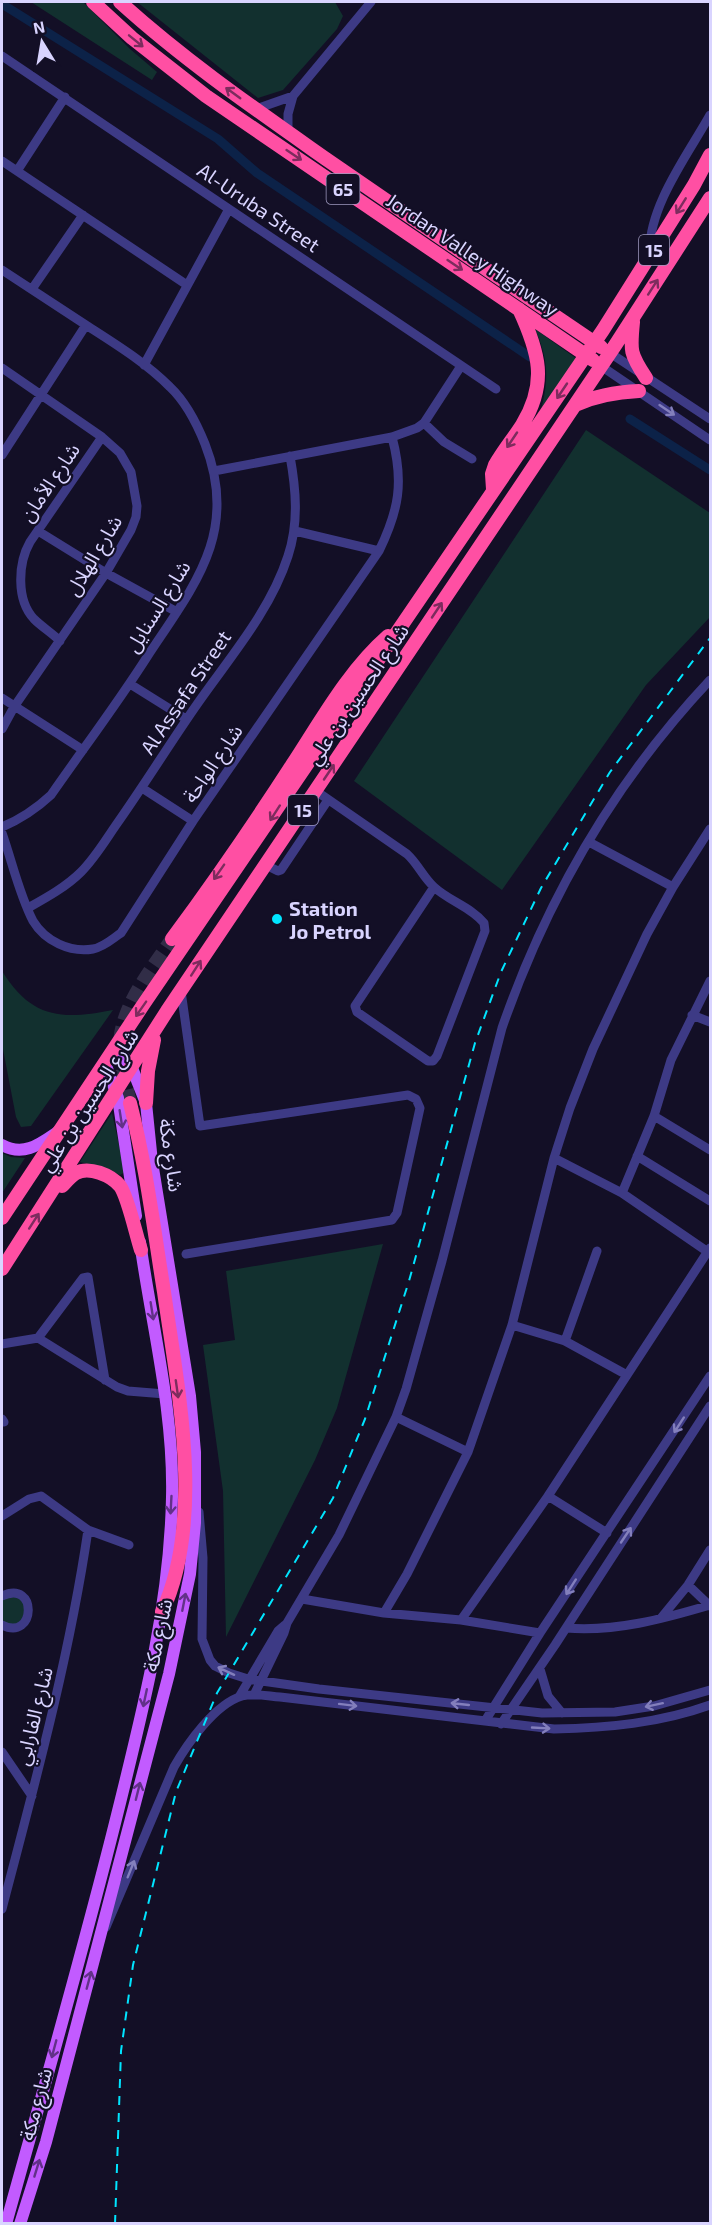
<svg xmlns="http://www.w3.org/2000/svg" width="712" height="2225" font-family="'Exo 2','Noto Sans Arabic',sans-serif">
<rect width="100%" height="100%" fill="#130f26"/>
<path fill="#12302f" d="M31,2H83L130,49L157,72L152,80Z
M137,2H335L343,16L337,29L283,90L258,98Z
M535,329L577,359L540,414C549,379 549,361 535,329Z
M586,430L710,513V617L646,685L502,890L354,781Z
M2,971C32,1019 62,1020 113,1010L31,1126L21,1127L16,1117L2,1044Z
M112,1113L125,1172L120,1175L105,1168L80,1162Z
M2,1153L11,1157L25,1158L2,1193Z
M383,1244L337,1408L315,1460L226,1637L223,1491L203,1345L235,1340L226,1271Z
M8,1595L23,1600L26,1615L16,1625L2,1622V1599Z"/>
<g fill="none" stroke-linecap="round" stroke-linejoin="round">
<path stroke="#0c2248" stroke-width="9" d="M2,4L218,139L257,173L530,357
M630,419L710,470"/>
<path stroke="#312d47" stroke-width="14" stroke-dasharray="14 7" stroke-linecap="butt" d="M130,1103C125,1081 118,1057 121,1034C127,998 153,968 172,939"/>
<path stroke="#3d3a85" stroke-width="9" d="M2,56L496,389
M256,109L293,96
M288,131V114L293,96L371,2
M2,161L187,285
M17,171L65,97
M650,254C647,208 689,153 710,115
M2,270C31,289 60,308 89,327C117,345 146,363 170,387C186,402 197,424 205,444C240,533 193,587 147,657C117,704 83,749 51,795C36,809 21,819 2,827
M32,289L83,215
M610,353L710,419
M144,365L229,209
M601,366L710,440
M2,368L102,437L120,453L131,472L137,506L136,517L131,530L106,573L14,707L2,729
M424,423L444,442L472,459
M2,455L86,325
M214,471L392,437L417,428L424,423L461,366
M38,531L106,573L177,612
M295,531L379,551
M60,641C52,633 42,627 34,619C16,600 18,563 30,542L102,437
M130,684L186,719
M2,698L83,750
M142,788L193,821
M316,791L407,854C418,864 423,877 434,887C449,901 471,907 484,923L485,931L437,1056L433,1061H428L357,1012L355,1006L434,887
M2,833C12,861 19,894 33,921C45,941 70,953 93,949C104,947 112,939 121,933L193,821L379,551C399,510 404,482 392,437
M589,842L673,887
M266,865L278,871L281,870L328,800
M28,908C46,898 66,887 81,872C95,858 105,841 116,825C140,791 162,756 185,722C220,668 268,618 288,556C299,523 296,489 290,456
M181,991L200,1126L408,1095L416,1099L420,1108L397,1213L392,1220L186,1254
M692,1015L710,1022
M654,1116L710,1150
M637,1156L710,1201
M554,1158L622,1193L708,1252
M622,1193L654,1116L671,1060L710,981
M512,1325L565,1341L627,1375
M38,1338L83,1278L88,1277L105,1380
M565,1341L597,1251
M2,1344L38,1338L117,1387L128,1391L165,1394
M396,1417L468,1452
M2,1419L4,1422
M548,1496L607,1533
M199,1512L203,1558L202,1639L210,1660L215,1666L229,1673L248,1679L319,1689L542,1713L615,1712L654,1706L710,1690
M2,1516L29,1499L41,1496L88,1530L129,1545
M688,1585L710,1606
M2,1596C38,1579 36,1642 2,1625
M302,1599L384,1613L461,1620L540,1633
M384,1613L407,1574L468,1452L512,1325L554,1158L570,1108L593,1049L647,934L673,887L710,829
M661,1618L688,1585L710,1550
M461,1620L548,1496L710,1248
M566,1628C615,1632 663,1619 710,1605
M540,1669L548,1696L562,1713
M254,1695L284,1633L287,1623L339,1535L396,1417L406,1389L442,1261L502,1028C547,898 616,780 710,680
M239,1697L278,1631L285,1625
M485,1721L540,1633L710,1376
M501,1724L555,1645L710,1406
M2,1752L32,1796
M2,1909C35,1783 69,1659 88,1530
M106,1927L174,1767C187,1744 215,1704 242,1696C254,1693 267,1696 280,1697L554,1729C607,1728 660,1723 710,1705"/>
<path stroke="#c25bff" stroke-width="12" d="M105,1063L118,1098L136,1216
M2,1145C24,1157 40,1144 59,1131
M6,2224C44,2087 83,1952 117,1815C143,1710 170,1605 172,1497C174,1411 152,1327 140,1242
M20,2224L46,2142L169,1674L190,1574L195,1523V1452L190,1396L152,1162L146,1103L132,1068L116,1047"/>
<path stroke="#ff4fa3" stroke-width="14" d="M93,2L132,38L206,96L593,360
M120,2C184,60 255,109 326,159C417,222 509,285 601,347
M633,322C630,351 630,354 646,378
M575,405C595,396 617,392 639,391
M493,489L492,474L495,465C503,451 513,439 522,425C548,383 539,352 519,309
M172,939C214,882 254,824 292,765C321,721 348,671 388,636
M130,1103C146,1165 154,1230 164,1292C178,1390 205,1520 162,1612
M146,1103L148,1071L154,1040
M62,1186C66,1182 71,1176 76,1173C89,1166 111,1175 120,1186C128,1197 136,1235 141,1250
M2,1218L143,1005L603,330L694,185L710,155
M2,1269L167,1011L616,344L710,198"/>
<path stroke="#00e5ff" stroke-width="2" stroke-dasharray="9 8" stroke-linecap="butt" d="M115,2224L121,2051L133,1965L176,1792L217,1693L333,1498L365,1419L409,1281L475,1043L501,972L541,888L610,772L710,638"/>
</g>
<defs><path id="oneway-shaft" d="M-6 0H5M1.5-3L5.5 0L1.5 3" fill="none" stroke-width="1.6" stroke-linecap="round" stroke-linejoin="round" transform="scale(1.5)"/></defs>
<g stroke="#7d2c5e">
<use href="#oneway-shaft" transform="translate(136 41) rotate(39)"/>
<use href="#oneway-shaft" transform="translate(233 93) rotate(-144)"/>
<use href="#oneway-shaft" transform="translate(294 155) rotate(34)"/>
<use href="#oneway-shaft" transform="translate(681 206) rotate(122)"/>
<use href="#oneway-shaft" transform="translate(455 265) rotate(34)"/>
<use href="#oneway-shaft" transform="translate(653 287) rotate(-57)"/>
<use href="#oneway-shaft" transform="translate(562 391) rotate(124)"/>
<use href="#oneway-shaft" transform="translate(512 440) rotate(124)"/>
<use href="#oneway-shaft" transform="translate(437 610) rotate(-56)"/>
<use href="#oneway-shaft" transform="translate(329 772) rotate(-56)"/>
<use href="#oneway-shaft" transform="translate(275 813) rotate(123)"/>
<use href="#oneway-shaft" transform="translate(219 872) rotate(125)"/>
<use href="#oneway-shaft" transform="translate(196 968) rotate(-57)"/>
<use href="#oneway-shaft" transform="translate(141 1009) rotate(125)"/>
<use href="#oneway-shaft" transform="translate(34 1221) rotate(-57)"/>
<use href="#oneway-shaft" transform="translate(177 1389) rotate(82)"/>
</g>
<g stroke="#837fbc">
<use href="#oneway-shaft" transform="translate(667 410) rotate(34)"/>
<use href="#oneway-shaft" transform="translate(679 1425) rotate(123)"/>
<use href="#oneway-shaft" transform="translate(626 1535) rotate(-56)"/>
<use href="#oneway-shaft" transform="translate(571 1587) rotate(123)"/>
<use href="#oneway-shaft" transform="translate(226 1671) rotate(-155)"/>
<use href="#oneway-shaft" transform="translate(460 1704) rotate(-174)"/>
<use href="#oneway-shaft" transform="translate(348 1705) rotate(7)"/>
<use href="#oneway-shaft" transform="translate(654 1705) rotate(168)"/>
<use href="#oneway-shaft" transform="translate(541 1728) rotate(3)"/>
<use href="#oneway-shaft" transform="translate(131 1869) rotate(-68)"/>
</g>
<g stroke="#623188">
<use href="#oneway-shaft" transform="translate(121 1119) rotate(81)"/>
<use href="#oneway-shaft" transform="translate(152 1311) rotate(81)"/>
<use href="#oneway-shaft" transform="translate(171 1505) rotate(93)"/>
<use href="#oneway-shaft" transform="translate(184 1602) rotate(-79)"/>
<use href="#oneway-shaft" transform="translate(145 1698) rotate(102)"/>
<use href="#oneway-shaft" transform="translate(138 1791) rotate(-76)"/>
<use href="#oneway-shaft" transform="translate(89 1980) rotate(-75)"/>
<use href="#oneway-shaft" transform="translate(54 2049) rotate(105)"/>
<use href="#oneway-shaft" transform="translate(37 2168) rotate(-73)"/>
</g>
<circle fill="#00e5ff" stroke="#130f26" stroke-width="2" cx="277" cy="919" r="6"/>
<g text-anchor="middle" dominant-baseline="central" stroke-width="4.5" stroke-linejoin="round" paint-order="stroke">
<g fill="#130f26" stroke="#9e99be" stroke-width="1.5">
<rect x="326.5" y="174" width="33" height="30" rx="4.5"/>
<rect x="639" y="235" width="30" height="30" rx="4.5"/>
<rect x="288" y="795" width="30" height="30" rx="4.5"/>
</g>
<g font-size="18" font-weight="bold" fill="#d9d4ff">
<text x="343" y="189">65</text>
<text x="654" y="250">15</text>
<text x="303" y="810">15</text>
</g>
<g font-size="20" fill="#d9d4ff" stroke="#130f26">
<text transform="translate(259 207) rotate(34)">Al-Uruba Street</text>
<text transform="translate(473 254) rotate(34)">Jordan Valley Highway</text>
<text transform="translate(49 482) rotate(-56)">شارع الأمان</text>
<text transform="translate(93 555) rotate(-59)">شارع الهلال</text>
<text transform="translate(157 606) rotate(-58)">شارع السنايل</text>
<text transform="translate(185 692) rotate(-56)">Al Assafa Street</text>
<text transform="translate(357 694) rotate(-56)">شارع الحسين بن علي</text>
<text transform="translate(212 763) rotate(-56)">شارع الواحة</text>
<text transform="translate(88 1100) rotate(-57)">شارع الحسين بن علي</text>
<text transform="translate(172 1155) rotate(82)">شارع مكة</text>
<text transform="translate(157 1635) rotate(-78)">شارع مكة</text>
<text transform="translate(33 1716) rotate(-76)">شارع الفارابي</text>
<text transform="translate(35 2104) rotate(-75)">شارع مكة</text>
</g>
<g font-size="20" font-weight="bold" fill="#d9d4ff" stroke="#130f26" text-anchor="start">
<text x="289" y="908">Station<tspan x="289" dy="23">Jo Petrol</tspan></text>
</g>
</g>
<rect width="712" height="2225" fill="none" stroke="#d9d4ff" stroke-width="6"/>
<g transform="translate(42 42) rotate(349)" stroke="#130f26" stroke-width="4.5" paint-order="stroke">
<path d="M0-4.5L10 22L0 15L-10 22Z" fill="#d9d4ff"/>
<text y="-9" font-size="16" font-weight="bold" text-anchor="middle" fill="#d9d4ff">N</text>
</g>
</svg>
